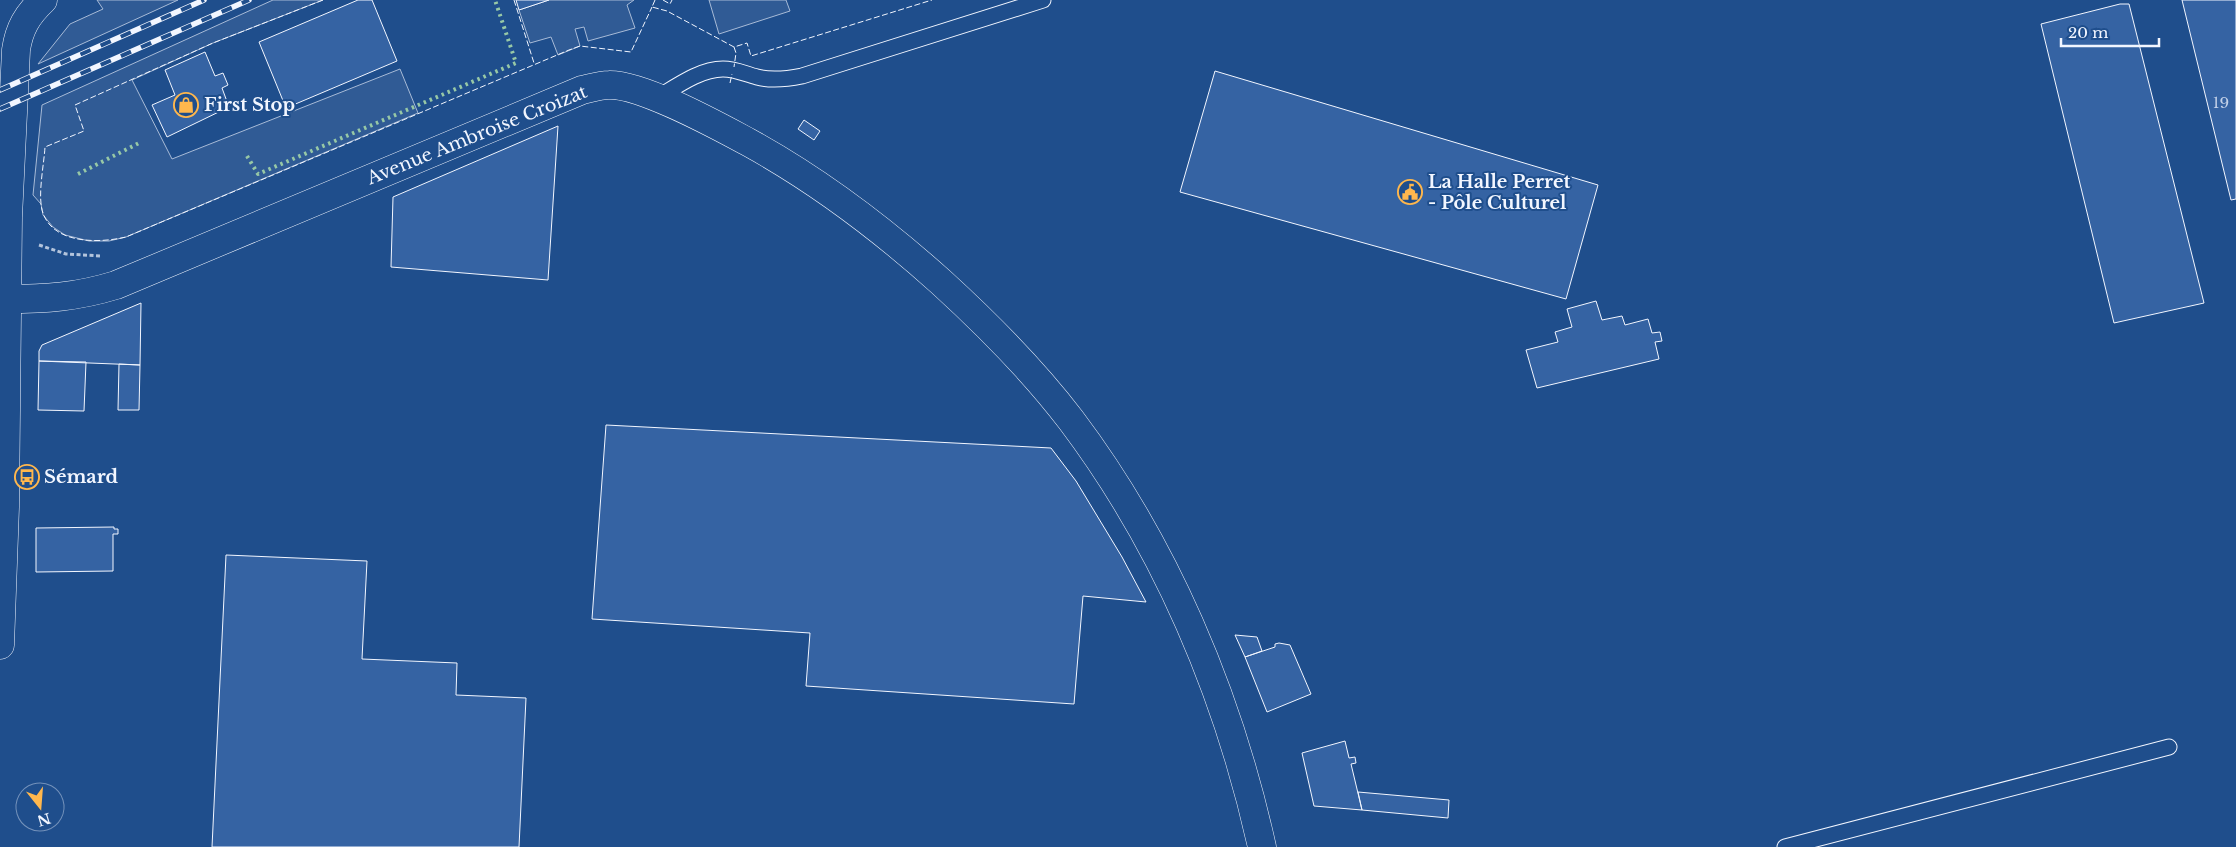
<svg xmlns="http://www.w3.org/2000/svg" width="2236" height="847" font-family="'Libre Baskerville',serif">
<rect width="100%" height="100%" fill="#1f4e8c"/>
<path fill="#305b95" stroke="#a8bbd7" d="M97,0H178L38,64L70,24L103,9Z
M273,0H323L213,43L132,80L172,159L400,69L418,113L126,237L109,241H89L65,235L53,227L43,215L41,204L33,195L42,105Z
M549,0H634L627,5L635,28L588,41L584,27L575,29L580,46L558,55L551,37L530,43L519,10Z
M709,0H786L790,11L719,34Z"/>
<path fill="#3563a3" stroke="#f2f6ff" d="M358,0H372L397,61L286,108L259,42Z
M516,0H549L519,10Z
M2182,0H2236V199L2231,200Z
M2120,4H2129L2204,303L2114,323L2041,24Z
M205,52L215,76L223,73L228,85L222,88L229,107L167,137L152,105L175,95L165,70Z
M1215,71L1598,185L1566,299L1180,192Z
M804,120L820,131L814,140L798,129Z
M558,126L548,280L391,267L393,197Z
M1596,301L1602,320L1622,316L1625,325L1648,319L1652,333L1660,332L1662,341L1655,342L1659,359L1537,388L1526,350L1558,342L1555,332L1572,327L1567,309Z
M141,303L140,365L39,361V351L42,345Z
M39,361L86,362L84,411L38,410Z
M119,364L140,365L139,410H118Z
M606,425L1051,448L1076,481L1122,557L1146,602L1083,596L1074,704L806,686L810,633L592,619Z
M114,527V529H118V534H113V571L36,572V528Z
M226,555L367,561L362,659L457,663L456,695L526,698L519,847H212Z
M1235,635L1257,637L1262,651L1245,657Z
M1279,643L1290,645L1311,694L1267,712L1245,657L1275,647V644Z
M1345,741L1349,758L1355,757L1356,763L1351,764L1362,810L1314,806L1302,753Z
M1358,792L1449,800L1448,818L1362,810Z"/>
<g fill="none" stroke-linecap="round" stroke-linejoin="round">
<defs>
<path id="service" d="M657,98C677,86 700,69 723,69C736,69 745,74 757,77C772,81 787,79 802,76L1043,0
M1785,847L2169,747"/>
<path id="minor" d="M6,299C46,299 77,297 116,285L582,90C591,88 600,85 609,85C642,84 718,126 748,142C819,181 882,229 941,282C987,324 1033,370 1071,420C1166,546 1228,694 1262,847
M0,645L5,507L8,217L16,50C19,29 27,15 43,0"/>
</defs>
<use href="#service" stroke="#f2f6ff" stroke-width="17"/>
<use href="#minor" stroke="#f2f6ff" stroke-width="29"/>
<path stroke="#b3c4dc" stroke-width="3" stroke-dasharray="4 2.5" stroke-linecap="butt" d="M39,245L66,254L101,256"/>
<use href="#service" stroke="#1f4e8c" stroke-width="15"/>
<use href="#minor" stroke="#1f4e8c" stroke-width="28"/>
<defs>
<path id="rail" d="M0,90L204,0
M0,109L249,0"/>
</defs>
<use href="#rail" stroke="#f2f6ff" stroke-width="5.5"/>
<use href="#rail" stroke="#1f4e8c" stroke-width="4" stroke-dasharray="11" stroke-linecap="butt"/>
<path stroke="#97c8a6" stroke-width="4" stroke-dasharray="2.5 4" stroke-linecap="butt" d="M247,156L258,174L516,63L495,0
M78,174L141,142"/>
<path stroke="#f2f6ff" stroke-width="1" stroke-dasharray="6 2.5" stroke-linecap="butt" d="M323,0L213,43L75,105L84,131L45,147C44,165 37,197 43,213C54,245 101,243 126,237L569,50L580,46L631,52L652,7
M514,0L534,63
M655,0L652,7L667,11L734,47L747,43L751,56L932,0
M663,0L670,4L672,0
M734,47L736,53L734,67
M730,83L732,74"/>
</g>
<defs>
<symbol id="shop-ring" viewBox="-11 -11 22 22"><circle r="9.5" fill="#1f4e8c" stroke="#ffb74d" stroke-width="1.5"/><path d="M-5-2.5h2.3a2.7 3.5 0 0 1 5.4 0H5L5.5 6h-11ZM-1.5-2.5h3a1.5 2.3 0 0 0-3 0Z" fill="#ffb74d"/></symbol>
<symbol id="civic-ring" viewBox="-11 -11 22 22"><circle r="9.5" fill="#1f4e8c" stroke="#ffb74d" stroke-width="1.5"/><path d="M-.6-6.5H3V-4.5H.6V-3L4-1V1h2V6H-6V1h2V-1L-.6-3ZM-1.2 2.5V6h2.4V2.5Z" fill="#ffb74d"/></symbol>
<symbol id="bus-ring" viewBox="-11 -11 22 22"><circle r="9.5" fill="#1f4e8c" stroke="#ffb74d" stroke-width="1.5"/><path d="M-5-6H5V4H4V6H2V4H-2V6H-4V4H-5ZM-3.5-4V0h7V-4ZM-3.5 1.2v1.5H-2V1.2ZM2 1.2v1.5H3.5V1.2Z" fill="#ffb74d"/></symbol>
</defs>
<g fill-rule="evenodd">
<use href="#shop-ring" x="172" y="91" width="28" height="28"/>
<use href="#civic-ring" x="1396" y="178" width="28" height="28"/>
<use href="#bus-ring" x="13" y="463" width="28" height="28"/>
</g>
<g text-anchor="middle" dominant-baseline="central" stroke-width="4" stroke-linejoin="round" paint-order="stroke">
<g font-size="15" fill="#c3d1e8">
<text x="2221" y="102">19</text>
</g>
<g font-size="18" font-weight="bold" fill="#f2f6ff" stroke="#1f4e8c" text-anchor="start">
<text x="204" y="105">First Stop</text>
<text x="1428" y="182">La Halle Perret<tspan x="1428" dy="21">- Pôle Culturel</tspan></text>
<text x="44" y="477">Sémard</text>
</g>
<g font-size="18" fill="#f2f6ff" stroke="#1f4e8c">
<text transform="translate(477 135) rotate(-22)">Avenue Ambroise Croizat</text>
</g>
</g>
<g transform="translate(40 807) rotate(163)"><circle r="24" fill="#1f4e8c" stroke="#7391ba"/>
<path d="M0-4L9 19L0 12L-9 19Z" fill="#ffb74d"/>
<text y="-8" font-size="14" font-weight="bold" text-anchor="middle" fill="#f2f6ff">N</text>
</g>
<path d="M2061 38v8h98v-8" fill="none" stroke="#f2f6ff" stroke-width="2.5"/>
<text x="2068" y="38" font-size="15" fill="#f2f6ff" stroke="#1f4e8c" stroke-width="4" paint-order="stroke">20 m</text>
</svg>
